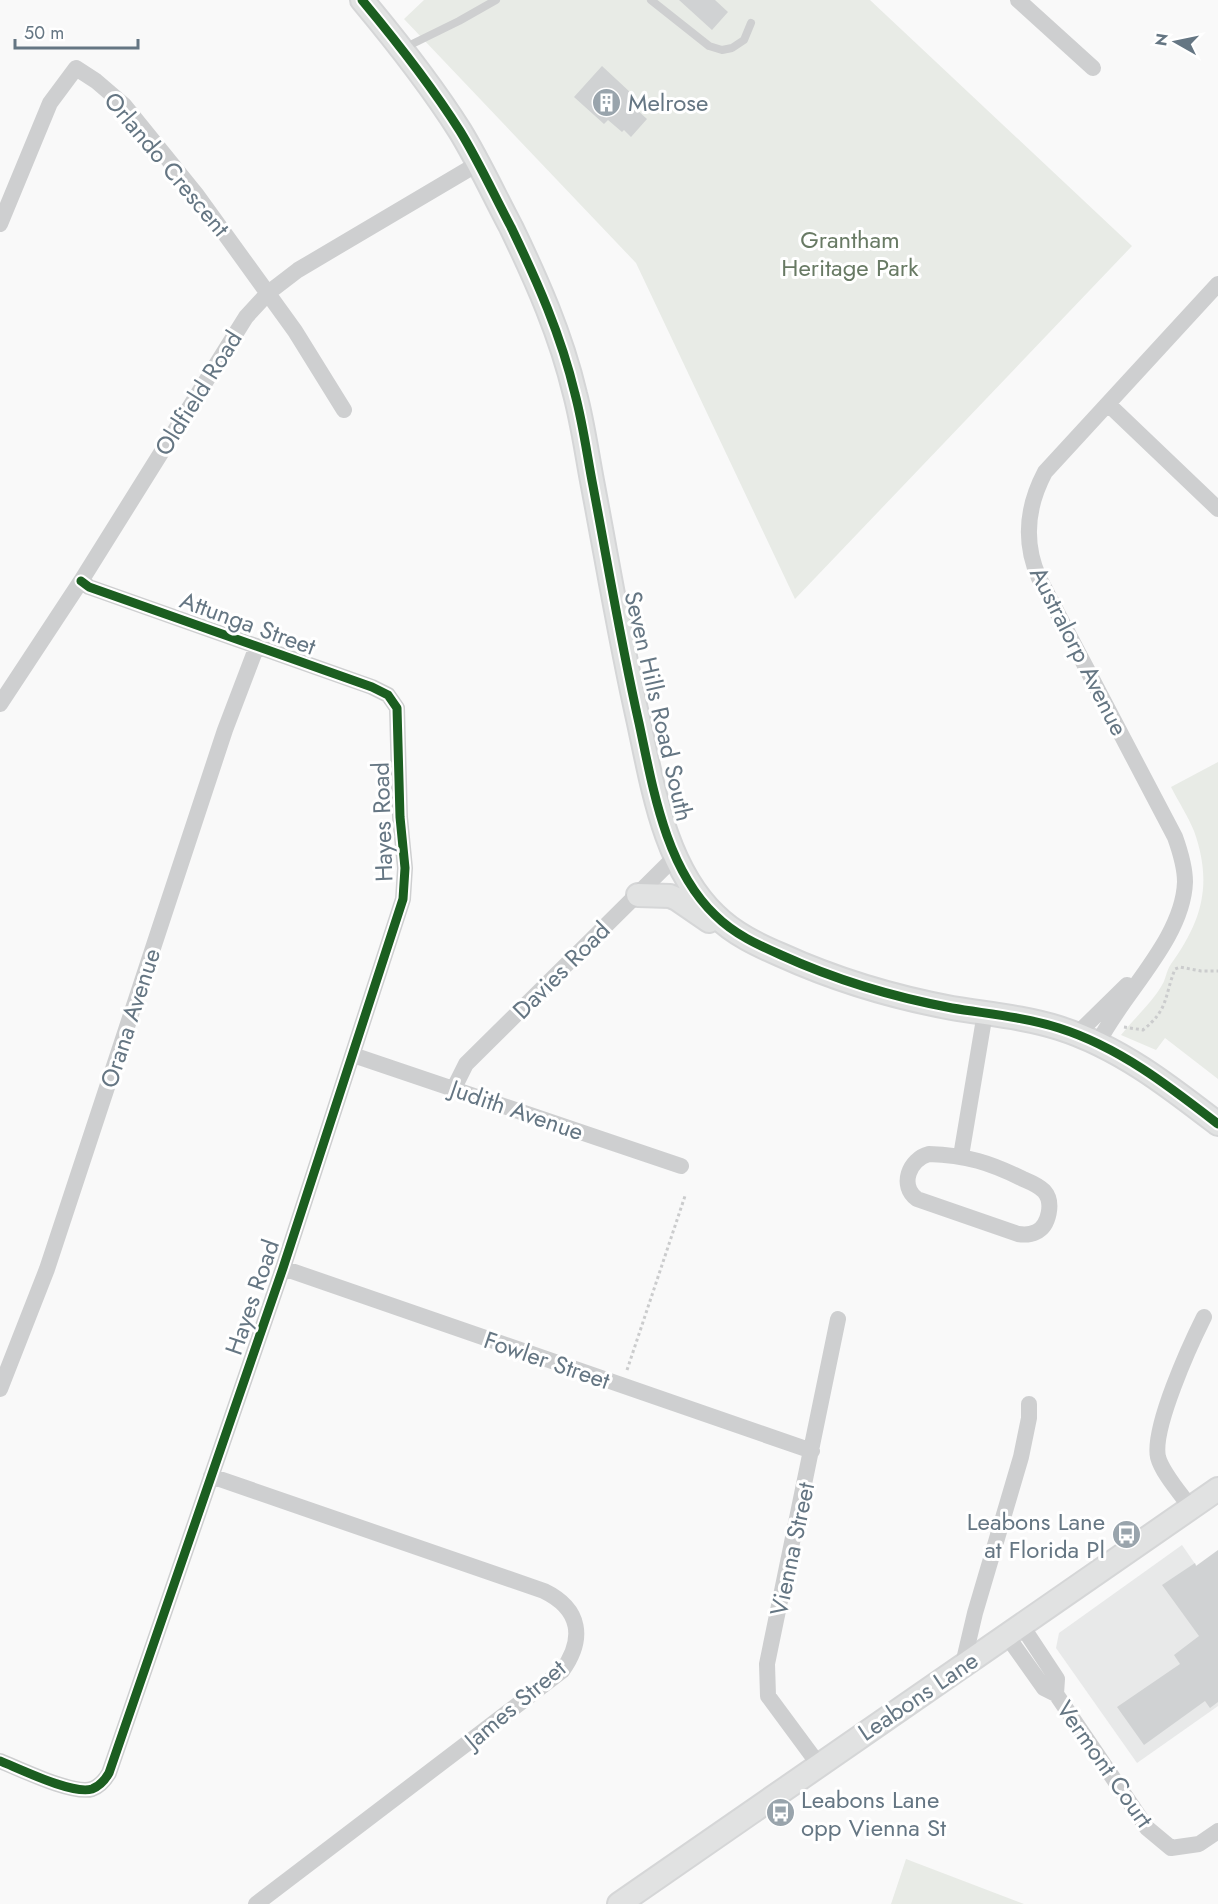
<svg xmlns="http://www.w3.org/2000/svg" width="1218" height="1904" font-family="Jost,sans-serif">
<rect width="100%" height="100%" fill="#f9f9f9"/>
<path fill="#e8e9e9" d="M1182,1545L1218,1597V1706L1137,1763L1056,1648L1059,1633Z"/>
<path fill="#e8ebe6" d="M424,0H870L1132,246L795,599L636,263L404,19Z
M1218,762V1079L1165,1038L1156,1050L1121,1035C1132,1021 1154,1000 1162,985C1166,979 1166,971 1171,964C1202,921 1213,884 1194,831C1188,816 1178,801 1171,787Z
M906,1859L1024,1904H891Z"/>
<path fill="#d0d2d3" d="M679,0H715L728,12L712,30Z
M602,66L631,93L629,96L640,106L637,110L647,119L631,137L624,130L622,132L608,120L604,124L574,97Z
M1218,1550V1702L1210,1708L1205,1701L1144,1745L1117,1707L1180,1664L1174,1655L1199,1636L1162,1585L1195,1563L1196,1566Z"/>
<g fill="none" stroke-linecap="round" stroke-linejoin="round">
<defs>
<path id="secondary" d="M362,0C397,42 431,85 460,131C479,162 494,195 511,227C537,281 561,335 575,394C583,424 587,455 593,486C608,565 621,644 639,723C653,788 665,867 715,915C734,934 758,945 781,955C836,980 893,997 952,1008C988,1014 1024,1017 1059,1028C1119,1047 1169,1086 1218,1124
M638,895L670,896L677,899L709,921
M619,1904L1218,1489"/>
</defs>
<use href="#secondary" stroke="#d5d6d7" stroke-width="26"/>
<path stroke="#cbcccd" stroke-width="3" stroke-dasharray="3 3" stroke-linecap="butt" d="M1124,1027L1143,1030C1169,1009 1164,997 1175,969L1180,967L1201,971H1218
M627,1370L685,1196"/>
<path stroke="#cecfd0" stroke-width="8" d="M651,0L709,46L722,50L732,48L744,40L751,23
M404,48L459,21L496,0"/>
<path stroke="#cecfd0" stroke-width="16" d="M1018,0L1093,68
M0,224L50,103L76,68L96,81L124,105L196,194L295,331L344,410
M1108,404L1218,509
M0,704L81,581L246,317L268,293L298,270L479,163
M1077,1034L1127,985
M1098,1043C1123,993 1183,939 1185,882C1185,866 1180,851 1175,837L1039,578C1023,542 1027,506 1045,472L1218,284
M353,1055L681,1166
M454,1088L466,1064L675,857
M929,1154C966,1155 991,1163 1023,1179C1030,1182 1038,1185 1044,1191C1054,1202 1049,1226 1036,1232C1030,1235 1024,1235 1018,1234L917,1199C899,1186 909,1159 929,1154Z
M961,1156L985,1013
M283,1268L812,1451
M0,1389L47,1269L225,730L257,646
M211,1476L544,1591C581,1609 585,1639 562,1671L256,1904
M1191,1508C1181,1494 1162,1473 1158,1457C1152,1428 1190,1345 1204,1317
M1022,1626L1057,1679L1056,1694
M1007,1636L1044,1688L1056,1694L1147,1828L1171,1848L1199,1844L1218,1831
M963,1664L975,1613L1021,1457L1029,1418V1404
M0,1761C20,1769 73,1795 92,1789C100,1786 105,1780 109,1773L283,1268L403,899L405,868L400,817L397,708L388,695L372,687L89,587L81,581
M819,1765L768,1696L767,1664L838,1319"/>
<use href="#secondary" stroke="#e1e2e2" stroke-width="22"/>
<defs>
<path id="cycleway" d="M362,0C397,42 431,85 460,131C479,162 494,195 511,227C537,281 561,335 575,394C583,424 587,455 593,486C608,565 621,644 639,723C653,788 665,867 715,915C734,934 758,945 781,955C836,980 893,997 952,1008C988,1014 1024,1017 1059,1028C1119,1047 1169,1086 1218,1124
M0,1761C20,1769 73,1795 92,1789C100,1786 105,1780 109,1773L283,1268L403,899L405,868L400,817L397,708L388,695L372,687L89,587L81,581"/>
</defs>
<use href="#cycleway" stroke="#fff" stroke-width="13"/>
<use href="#cycleway" stroke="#1b5e20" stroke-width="9"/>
</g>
<defs>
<symbol id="building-disc" viewBox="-11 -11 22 22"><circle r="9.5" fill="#99a4ac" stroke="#fff"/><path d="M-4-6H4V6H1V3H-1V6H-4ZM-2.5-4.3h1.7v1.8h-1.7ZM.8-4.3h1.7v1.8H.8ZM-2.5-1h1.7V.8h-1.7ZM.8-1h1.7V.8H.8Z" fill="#fff"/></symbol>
<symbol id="bus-disc" viewBox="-11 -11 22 22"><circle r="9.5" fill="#99a4ac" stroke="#fff"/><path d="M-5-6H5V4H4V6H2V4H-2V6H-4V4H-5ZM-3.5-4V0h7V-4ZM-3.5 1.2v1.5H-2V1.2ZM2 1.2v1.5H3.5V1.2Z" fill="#fff"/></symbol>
</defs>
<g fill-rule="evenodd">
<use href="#building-disc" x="590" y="86" width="33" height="33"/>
<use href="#bus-disc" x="1110" y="1518" width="33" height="33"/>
<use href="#bus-disc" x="764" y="1796" width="33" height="33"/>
</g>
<g text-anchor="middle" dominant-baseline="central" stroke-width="6" stroke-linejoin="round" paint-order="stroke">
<g font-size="24" fill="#657683" stroke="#fff" text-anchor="start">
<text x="628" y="102">Melrose</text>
<text x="1105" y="1521" text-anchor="end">Leabons Lane<tspan x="1105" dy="28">at Florida Pl</tspan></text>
<text x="801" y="1799">Leabons Lane<tspan x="801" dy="28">opp Vienna St</tspan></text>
</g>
<g font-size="24" fill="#657683" stroke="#fff">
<text transform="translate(167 164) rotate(50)">Orlando Crescent</text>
<text transform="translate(198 393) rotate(-58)">Oldfield Road</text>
<text transform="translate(248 623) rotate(20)">Attunga Street</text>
<text transform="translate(1079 651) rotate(63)">Australorp Avenue</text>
<text transform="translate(659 706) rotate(77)">Seven Hills Road South</text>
<text transform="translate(382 822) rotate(-92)">Hayes Road</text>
<text transform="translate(561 970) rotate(-45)">Davies Road</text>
<text transform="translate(130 1018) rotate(-72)">Orana Avenue</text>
<text transform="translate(517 1110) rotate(19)">Judith Avenue</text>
<text transform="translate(252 1297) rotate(-71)">Hayes Road</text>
<text transform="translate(547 1360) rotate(19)">Fowler Street</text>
<text transform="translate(792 1549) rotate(-78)">Vienna Street</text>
<text transform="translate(918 1696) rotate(-34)">Leabons Lane</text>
<text transform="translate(515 1704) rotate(-40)">James Street</text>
<text transform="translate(1105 1764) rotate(55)">Vermont Court</text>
</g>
<g font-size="24" fill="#687a64" stroke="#fff">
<text x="850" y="239">Grantham<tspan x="850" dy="28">Heritage Park</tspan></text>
</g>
</g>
<g transform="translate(1176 42) rotate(279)" stroke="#ffffff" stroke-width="4.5" paint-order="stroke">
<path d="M0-4.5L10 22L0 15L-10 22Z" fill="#657683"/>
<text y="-9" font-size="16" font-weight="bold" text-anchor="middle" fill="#657683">N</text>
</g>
<path d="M15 39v9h123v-9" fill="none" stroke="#657683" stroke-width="3"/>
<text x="24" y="39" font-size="18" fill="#657683" stroke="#ffffff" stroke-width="4.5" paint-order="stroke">50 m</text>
</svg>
